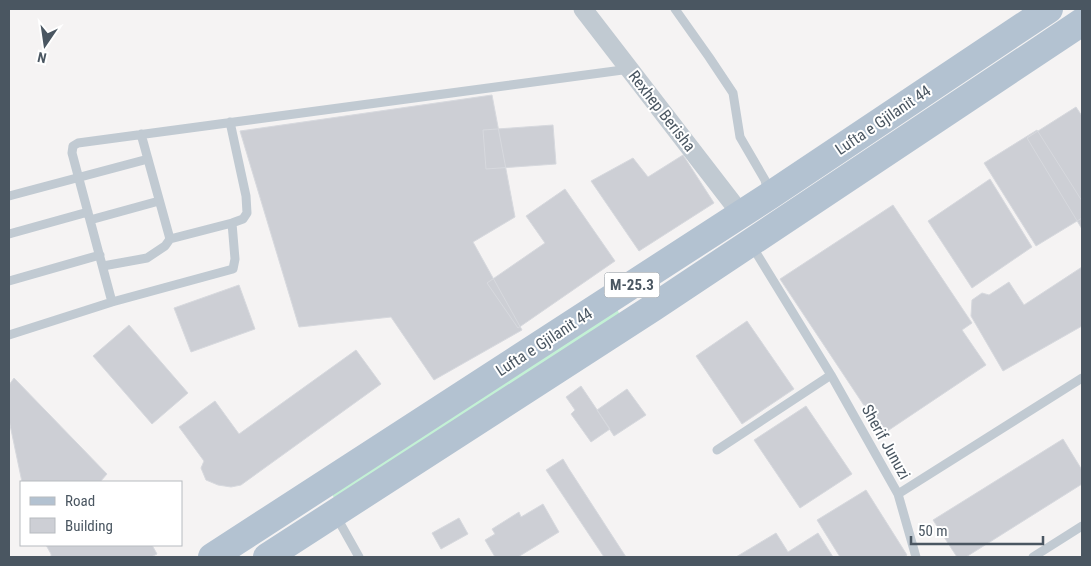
<svg xmlns="http://www.w3.org/2000/svg" width="1091" height="566" font-family="'Roboto Condensed',sans-serif">
<rect width="100%" height="100%" fill="#f5f3f3"/>
<path fill="#c3f1d5" d="M617,308L620,316L334,498L331,492Z"/>
<path fill="#cdcfd5" stroke="#d7d9de" d="M492,95L515,217L473,242L522,330L434,380L391,317L299,327L240,131Z
M1076,107L1082,116V229L1027,138Z
M553,125L556,164L486,169L483,130Z
M1037,130L1082,201V218L1036,246L984,163Z
M683,155L714,203L639,251L591,181L633,158L648,177Z
M990,179L1032,247L972,288L928,221Z
M565,189L615,261L518,328L487,283L545,243L526,216Z
M893,205L972,323L962,330L986,365L883,434L780,279Z
M1082,267V326L1003,371L971,316L972,300L982,293L989,295L1009,282L1024,305Z
M239,285L255,329L191,352L174,308Z
M747,321L794,389L742,424L696,356Z
M129,325L188,393L152,424L93,356Z
M356,350L381,384L241,485L231,487L218,485L206,480L201,468L204,461L179,427L215,401L239,434Z
M14,378L107,474L100,482H22L9,420V385Z
M581,386L610,429L591,442L571,414L575,410L566,397Z
M627,389L646,415L614,436L597,410Z
M806,406L852,474L800,508L754,440Z
M1063,439L1082,470V484L966,557H957L933,520Z
M563,459L569,469L626,557H604L546,470Z
M866,490L907,555L904,557H840L817,520Z
M543,504L559,532L518,557H495L485,540L495,534L492,529L519,512L521,517Z
M459,518L468,534L441,549L432,533Z
M776,533L788,552L818,533L833,557H736Z
M46,545H152L157,554L151,557H51V554Z"/>
<g fill="none" stroke-linecap="round" stroke-linejoin="round">
<path stroke="#c1cad2" stroke-width="9" d="M675,9L709,57L733,93L740,137L765,180L768,193
M9,196L148,159
M90,220L159,201
M9,234L88,212
M170,239L232,223L243,219L247,213L246,196L230,122
M752,246L831,375L898,494L916,557
M103,266L147,258L165,246L170,239L141,134
M9,281L100,255
M112,302L72,153L73,146L78,143L630,69
M9,335L112,302L233,269L235,259L232,223
M717,450L831,375
M898,494L1082,378
M336,516L359,557
M1033,557L1082,526"/>
<path stroke="#c1cad2" stroke-width="19" d="M583,9L741,214"/>
<path stroke="#b3c2d1" stroke-width="28" d="M212,557L769,196L1049,9
M267,557L654,307L1082,22"/>
</g>
<g text-anchor="middle" dominant-baseline="central" stroke-width="4" stroke-linejoin="round" paint-order="stroke">
<rect fill="#fff" stroke="#808990" stroke-width="1" x="604.5" y="272.5" width="55" height="25" rx="4"/>
<g font-size="15" font-weight="bold" fill="#4a5661">
<text x="632" y="285">M-25.3</text>
</g>
<g font-size="16" fill="#4a5661" stroke="#fff">
<text transform="translate(662 111) rotate(52)">Rexhep Berisha</text>
<text transform="translate(883 120) rotate(-34)">Lufta e Gjilanit 44</text>
<text transform="translate(544 342) rotate(-33)">Lufta e Gjilanit 44</text>
<text transform="translate(886 442) rotate(61)">Sherif Junuzi</text>
</g>
</g>
<rect width="1091" height="566" fill="none" stroke="#4a5661" stroke-width="20"/>
<rect x="20" y="481" width="162" height="65" fill="#ffffff" stroke="#b7bbc0"/>
<rect x="30" y="497" width="25" height="8" fill="#b3c2d1" stroke="#b7bbc0"/>
<text x="65" y="506" font-size="15" fill="#4a5661">Road</text>
<rect x="30" y="518" width="25" height="15" fill="#cdcfd5" stroke="#b7bbc0"/>
<text x="65" y="531" font-size="15" fill="#4a5661">Building</text>
<g transform="translate(45 45) rotate(193)" stroke="#ffffff" stroke-width="4" paint-order="stroke">
<path d="M0-4L9 19L0 12L-9 19Z" fill="#4a5661"/>
<text y="-8" font-size="14" font-weight="bold" text-anchor="middle" fill="#4a5661">N</text>
</g>
<path d="M911 536v8h132v-8" fill="none" stroke="#4a5661" stroke-width="2.5"/>
<text x="918" y="536" font-size="15" fill="#4a5661" stroke="#ffffff" stroke-width="4" paint-order="stroke">50 m</text>
</svg>
